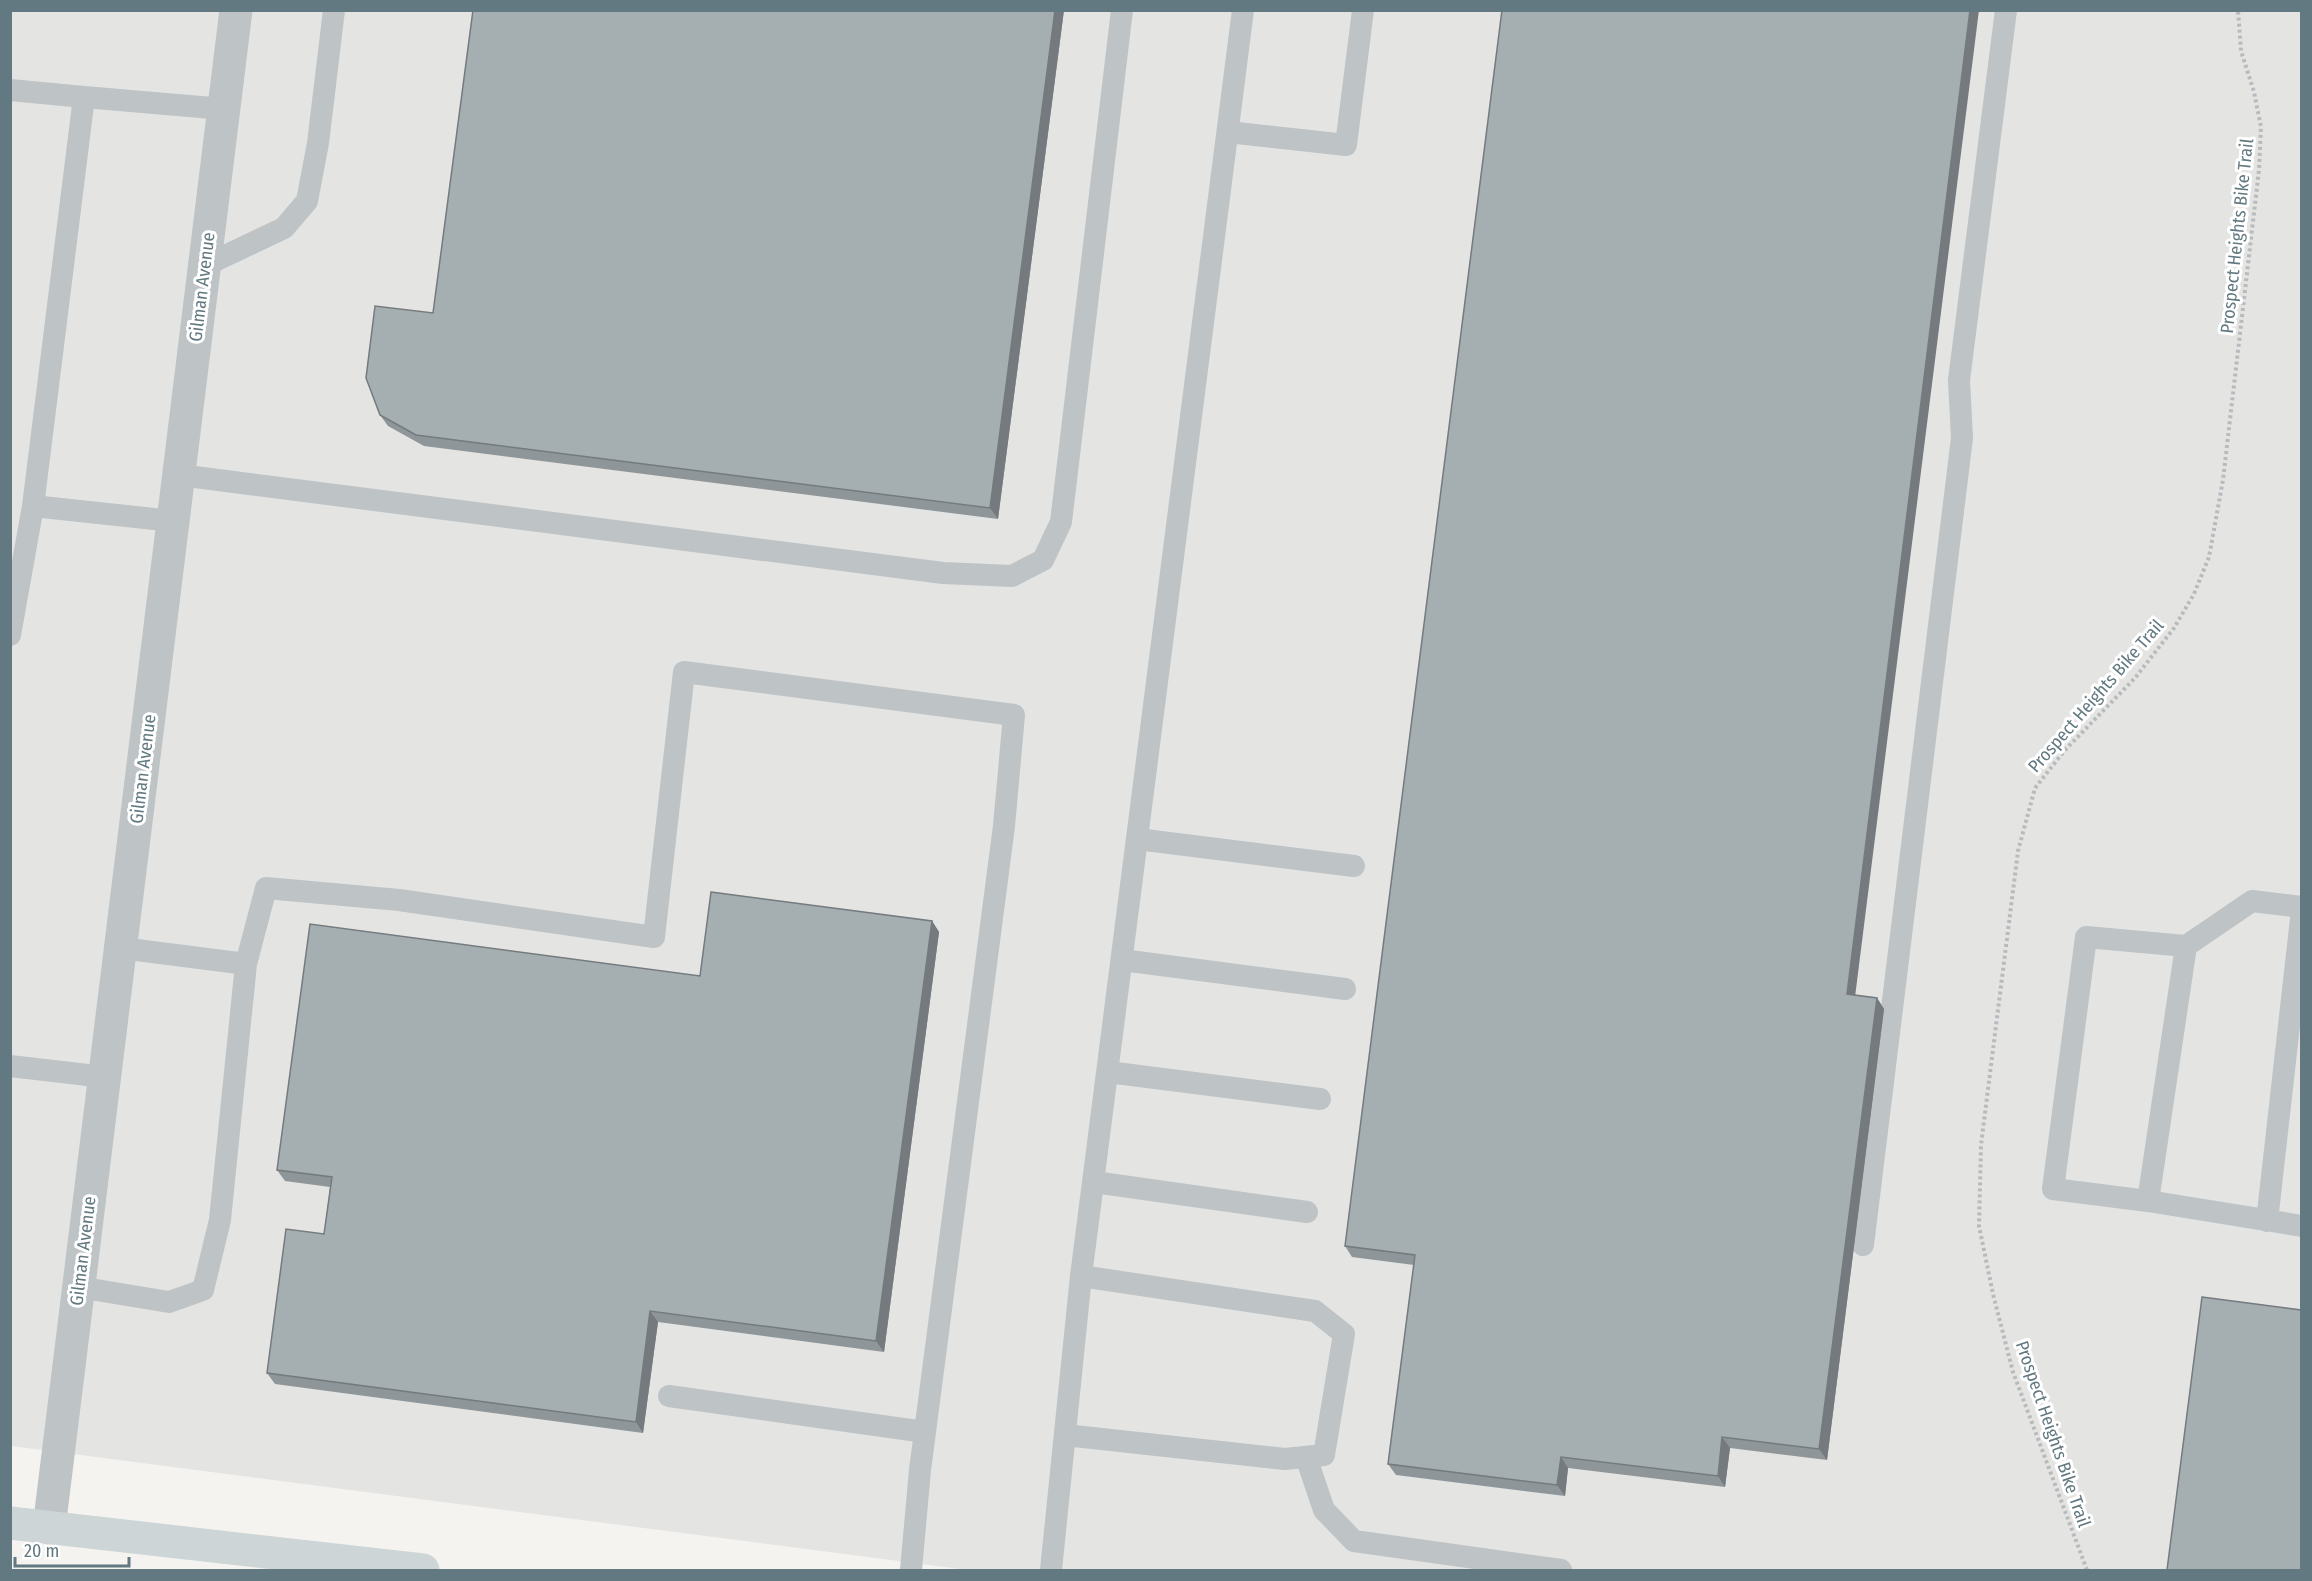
<svg xmlns="http://www.w3.org/2000/svg" width="2312" height="1581" font-family="'Fira Sans Condensed',sans-serif">
<rect width="100%" height="100%" fill="#f4f3ef"/>
<path fill="#e4e4e3" d="M11,11H2301V1570H968L11,1446Z"/>
<g fill="none" stroke-linecap="round" stroke-linejoin="round">
<path stroke="#b8bbbd" stroke-width="4" stroke-dasharray="3 3" stroke-linecap="butt" d="M2087,1570L2013,1372L1993,1294L1979,1226L1981,1145L2018,851L2035,788L2065,750L2135,678L2174,628L2194,594L2209,557L2223,480L2259,170L2261,127L2254,92L2241,51L2238,10"/>
<path stroke="#bec3c5" stroke-width="22" d="M10,90L84,97
M1228,132L1346,145L1363,10
M204,266L284,228L307,201L318,143L334,10
M179,475L943,573L1012,576L1043,560L1061,522L1122,10
M33,506L84,97L224,109
M10,635L33,506L173,521
M1137,839L1354,866
M2302,907L2252,901L2186,946L2086,937L2053,1189L2148,1201L2302,1226
M1122,960L1345,989
M246,964L266,888L399,900L654,937L684,672L1014,715L1004,826L920,1470L911,1570
M10,1066L105,1077
M1108,1072L1320,1099
M1094,1182L1307,1212
M2148,1201L2186,946
M2267,1221L2302,910
M1863,1245L1962,438L1959,380L2006,10
M78,1287L169,1302L203,1290L220,1220L246,964L121,948
M669,1396L925,1432
M1065,1435L1285,1459L1324,1455L1344,1334L1315,1311L1081,1276
M1306,1457L1324,1510L1354,1541L1561,1570
M1051,1570L1081,1276L1243,10"/>
<path stroke="#bec3c5" stroke-width="33" d="M49,1528L236,10"/>
<path stroke="#cdd5d7" stroke-width="33" d="M10,1523L423,1570"/>
</g>
<path fill="#8e9699" d="M1064,10L998,519L424,446L388,426L380,415L433,313Z
M932,921L939,932L884,1352L658,1322L643,1433L275,1384L267,1373L324,1234L330,1187L285,1181L277,1170L700,976Z
M1855,995L1877,998L1884,1009L1827,1460L1730,1448L1725,1487L1568,1468L1565,1496L1396,1475L1388,1464L1414,1265L1352,1257L1345,1246Z"/>
<path fill="#747a7d" d="M1055,10H1064L998,519L990,508Z
M1970,10H1979L1854,1005L1847,994Z
M932,921L939,932L884,1352L876,1341Z
M1877,998L1884,1009L1827,1460L1819,1449Z
M650,1311L658,1322L643,1433L636,1422Z
M1722,1437L1730,1448L1725,1487L1718,1476Z
M1561,1457L1568,1468L1565,1496L1557,1485Z"/>
<path fill="#a5afb2" stroke="#747a7d" stroke-width="1.5" d="M473,10H1055L990,508L416,435L380,415L366,378L375,306L433,313Z
M1502,10H1970L1847,994L1877,998L1819,1449L1722,1437L1718,1476L1561,1457L1557,1485L1388,1464L1415,1255L1345,1246Z
M711,892L932,921L876,1341L650,1311L636,1422L267,1373L286,1229L324,1234L332,1177L277,1170L310,924L700,976Z
M2202,1297L2301,1310V1570H2167Z"/>
<g text-anchor="middle" dominant-baseline="central" stroke-width="6" stroke-linejoin="round" paint-order="stroke">
<g font-size="18" fill="#627981" stroke="#fff">
<text transform="translate(2237 236) rotate(-84)">Prospect Heights Bike Trail</text>
<text transform="translate(202 287) rotate(-83)">Gilman Avenue</text>
<text transform="translate(2096 696) rotate(-49)">Prospect Heights Bike Trail</text>
<text transform="translate(143 769) rotate(-83)">Gilman Avenue</text>
<text transform="translate(83 1251) rotate(-83)">Gilman Avenue</text>
<text transform="translate(2053 1434) rotate(71)">Prospect Heights Bike Trail</text>
</g>
</g>
<rect width="2312" height="1581" fill="none" stroke="#627981" stroke-width="24"/>
<path d="M15 1557v9h114v-9" fill="none" stroke="#627981" stroke-width="3"/>
<text x="24" y="1557" font-size="18" fill="#627981" stroke="#ffffff" stroke-width="4.5" paint-order="stroke">20 m</text>
</svg>
